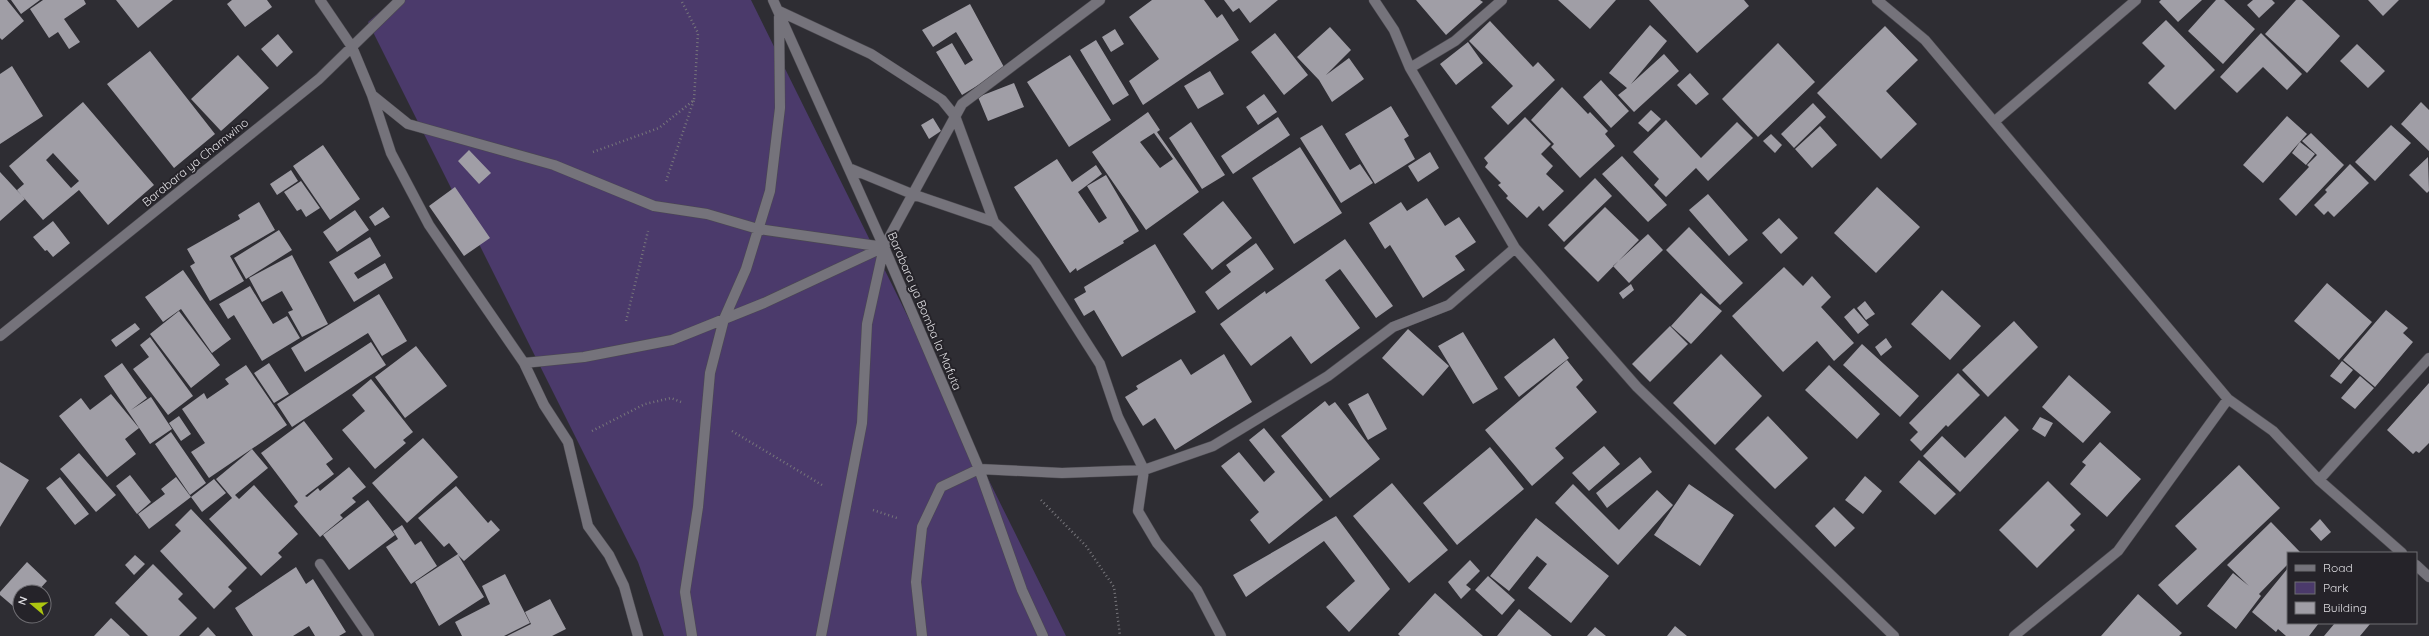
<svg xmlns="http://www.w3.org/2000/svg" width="2429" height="636" font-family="Quicksand,sans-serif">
<rect width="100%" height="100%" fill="#2e2d33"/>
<path fill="#4b3a6b" d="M394,0H751L1066,636H664L638,562L368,22Z"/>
<path fill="#a09ea6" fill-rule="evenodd" d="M0,0H7L24,21L2,40L0,38Z
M11,0H40L21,14Z
M43,0H84L86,4L64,19L80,42L69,49L58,32L49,38L30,9Z
M116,0H173L138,28Z
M232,0H267L272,7L245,27L227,4Z
M1152,0H1204L1217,18L1222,14L1239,40L1143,105L1129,81L1159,59L1129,17Z
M1224,0H1278L1250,23L1239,8L1233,12Z
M1416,0H1480L1483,2L1446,35Z
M1558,0H1616L1590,29Z
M1649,0H1744L1749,6L1697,53Z
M2161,0H2202L2178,22L2159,2Z
M2216,0H2224L2255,29L2223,64L2188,31Z
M2253,0H2272L2275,3L2259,18L2247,5Z
M2296,0H2302L2340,36L2307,73L2265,34Z
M2368,0H2399L2383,16Z
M970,4L1005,69L962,95L936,52L952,43L965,65L973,60L956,32L933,47L922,30Z
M2166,20L2215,70L2175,110L2148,83L2165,66L2142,43Z
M1490,21L1533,67L1538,62L1555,80L1508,125L1491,107L1513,86L1469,41Z
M1650,25L1667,41L1631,84L1664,54L1679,71L1634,112L1618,95L1627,88L1609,73Z
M1885,26L1918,60L1886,91L1917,124L1881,159L1817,93Z
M1330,27L1351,50L1326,75L1349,58L1364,79L1332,102L1319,80L1297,57Z
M1115,29L1124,44L1111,52L1102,37Z
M1275,33L1308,75L1284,95L1251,52Z
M2261,33L2302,74L2287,90L2263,67L2237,93L2220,77Z
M278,34L293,52L277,67L261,49Z
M1096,40L1129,95L1113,105L1080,50Z
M1468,42L1483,63L1456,85L1440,64Z
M1778,43L1815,82L1758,137L1722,99Z
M2357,44L2385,71L2368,88L2340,61Z
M150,51L215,134L174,168L107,84Z
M238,55L269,88L221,131L191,99Z
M1070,55L1111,120L1069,147L1027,82Z
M12,66L43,116L0,144V74Z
M1210,71L1224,94L1198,109L1184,86Z
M1690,73L1709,94L1696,105L1677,85Z
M1601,80L1629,111L1611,128L1583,97Z
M1014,83L1024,107L988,121L978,97Z
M1562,87L1588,114L1590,112L1608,131L1605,134L1615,146L1580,178L1551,147L1554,144L1531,120Z
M1264,94L1277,112L1258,125L1246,107Z
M83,102L154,185L108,225L79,190L43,220L17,190L24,184L9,166ZM53,153L79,181L71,188L46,160Z
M2421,102L2429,110V151L2401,124Z
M1813,103L1826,117L1794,148L1781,134Z
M1391,106L1409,136L1404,139L1415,159L1375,184L1345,134Z
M1651,110L1661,119L1648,132L1638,123Z
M1148,112L1160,130L1157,132L1199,192L1146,230L1092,152ZM1154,133L1173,159L1160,168L1140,142Z
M2287,116L2307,134L2263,183L2243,165Z
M1278,117L1290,135L1233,174L1221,156Z
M1525,117L1551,144L1541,154L1553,166L1546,174L1564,191L1543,211L1539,206L1527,218L1506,198L1508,196L1498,185L1501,183L1485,167L1488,163L1484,158Z
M933,118L941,131L929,139L921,125Z
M1666,120L1701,158L1737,122L1753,138L1708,181L1696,168L1666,197L1654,185L1659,179L1633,152Z
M1191,122L1225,175L1202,189L1169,138Z
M1322,125L1350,170L1360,164L1373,183L1341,203L1300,138Z
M2391,125L2411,143L2375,181L2355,162Z
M1820,126L1837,145L1812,168L1795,149Z
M2311,133L2344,165L2296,216L2279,199L2309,167L2307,165L2317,155L2302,141Z
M1771,134L1782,145L1775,153L1763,141Z
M2300,142L2315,154L2306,165L2292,153Z
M323,145L360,199L330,220L293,166Z
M1300,147L1342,213L1294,244L1252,178Z
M469,150L491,173L479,184L458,161Z
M1430,152L1439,168L1418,182L1408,166Z
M1622,156L1667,205L1648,222L1602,174Z
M2428,157L2429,191L2427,193L2409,175Z
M1057,159L1072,182L1096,165L1102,174L1078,192L1099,223L1107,218L1087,186L1106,175L1139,231L1123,241L1124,243L1077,271L1076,268L1070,273L1014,187Z
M2350,164L2369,183L2334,217L2328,211L2324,215L2314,205L2327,192L2325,190Z
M291,170L298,181L277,195L270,184Z
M0,172L25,199L0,221Z
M1595,178L1612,196L1564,242L1548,225Z
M301,181L320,208L306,217L301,209L297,211L284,192Z
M455,187L490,238L464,256L429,206Z
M1877,187L1920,227L1876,273L1834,233Z
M1708,194L1748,240L1729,256L1689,210Z
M1427,198L1445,226L1459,217L1476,242L1455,256L1465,270L1423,298L1390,245L1385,249L1369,223L1401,202L1407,211Z
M1223,201L1252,238L1212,270L1183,234Z
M259,202L275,230L230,256L244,281L210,301L190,266L195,263L187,249L240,219L238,215Z
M383,207L390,217L375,226L369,217Z
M1605,207L1639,240L1598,282L1564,248Z
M355,210L369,230L337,252L323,232Z
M1779,218L1798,238L1781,254L1762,233Z
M53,221L70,243L53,257L47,250L45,251L33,237Z
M1689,227L1743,283L1720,305L1666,250Z
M279,230L292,250L246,279L234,258Z
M1648,234L1663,250L1629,283L1613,266Z
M370,237L381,256L354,273L358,279L385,263L393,278L354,302L329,262Z
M1345,239L1393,306L1376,318L1340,269L1325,280L1360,328L1311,364L1291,336L1251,366L1220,324L1265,291L1266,294Z
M1256,243L1274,269L1218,310L1205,292L1231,272L1226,265Z
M1155,244L1196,312L1122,357L1094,310L1084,316L1074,299L1086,292L1084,287Z
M292,255L328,324L302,337L288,312L293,310L282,291L262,302L249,278Z
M1784,267L1803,286L1812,276L1831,297L1821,307L1854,343L1834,361L1817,341L1783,372L1732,316Z
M183,270L231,339L212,353L181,309L163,322L145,297Z
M2327,283L2372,322L2339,360L2294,321Z
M1631,284L1634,290L1623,299L1619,293Z
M250,286L273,324L287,316L300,338L262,361L234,315L228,319L219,304Z
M1942,290L1981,326L1950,360L1911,324Z
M1701,293L1722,311L1691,344L1671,326Z
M379,294L407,341L382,356L368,333L305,372L291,348Z
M1865,301L1875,314L1866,320L1857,308Z
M1854,308L1869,325L1858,334L1844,317Z
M2386,310L2408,328L2403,333L2413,342L2375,387L2343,360Z
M179,311L220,365L191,388L150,334Z
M2014,321L2038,347L1988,397L1962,370Z
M135,323L140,329L116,347L111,340Z
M1670,326L1688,344L1650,382L1632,364Z
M1408,329L1449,366L1423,396L1382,358Z
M1463,332L1498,389L1473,404L1438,346Z
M150,337L193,396L168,415L133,369L149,357L140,345Z
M1554,338L1569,358L1519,397L1504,377Z
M1886,338L1892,347L1881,356L1875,347Z
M371,342L386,365L292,427L277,404Z
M1862,344L1919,396L1900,417L1843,365Z
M416,346L447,386L405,418L375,377Z
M1224,354L1252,402L1175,450L1155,418L1143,426L1125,397L1138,389L1136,386L1181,359L1191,375Z
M1721,354L1762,396L1715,445L1673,403Z
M1567,360L1583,380L1576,387L1597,412L1555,448L1564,458L1532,486L1485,430Z
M2342,361L2353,370L2341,384L2330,376Z
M122,363L147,398L131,410L151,397L172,429L150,444L104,376Z
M269,363L289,394L274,403L254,373Z
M246,365L287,425L209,478L191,452L205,443L182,409L204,393L207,399L229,384L225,379Z
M1829,365L1880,414L1857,439L1805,390Z
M1958,373L1980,395L1948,427L1946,425L1921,451L1910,440L1918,432L1909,423Z
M2069,375L2111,412L2083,443L2042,407Z
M2360,376L2374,388L2355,409L2341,398Z
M371,379L413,432L403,440L406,443L375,469L342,430L365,411L352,395Z
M2429,383V443L2419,453L2416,451L2413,454L2387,430Z
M1368,393L1387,429L1368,440L1348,404Z
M111,394L139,428L125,439L136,454L107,477L59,416L81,398L90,410Z
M1325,401L1329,406L1335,402L1380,459L1330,498L1281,436Z
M179,416L191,434L181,441L169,423Z
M1768,416L1808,458L1775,489L1735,449Z
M2005,416L2019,430L1960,492L1923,456L1942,436L1965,458Z
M2040,417L2053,423L2045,437L2032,429Z
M304,421L333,459L326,464L334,474L305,496L307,497L318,488L320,491L349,467L366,487L352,498L356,502L340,515L343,518L320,537L294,506L298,502L261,453Z
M1264,428L1323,500L1269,544L1250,520L1259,512L1221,466L1239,452L1264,482L1275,472L1249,440Z
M171,432L206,483L190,495L155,444Z
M423,438L458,477L407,523L372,483Z
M2100,442L2141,479L2107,517L2070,484L2086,465L2082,462Z
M1604,446L1620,464L1589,491L1572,473Z
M1490,447L1524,489L1457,545L1423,503Z
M252,449L268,468L235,495L239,499L254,485L298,534L278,553L282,557L261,576L209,519L232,498L216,479Z
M79,453L116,495L96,512L60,469Z
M1640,457L1652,472L1607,508L1596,493Z
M1919,460L1956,494L1935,515L1899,482Z
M0,462L29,480L0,527Z
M2239,465L2280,508L2177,605L2158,585L2197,549L2175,526Z
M130,475L151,502L137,514L116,486Z
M1865,476L1882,491L1863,514L1845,500Z
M60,477L89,514L75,525L46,488Z
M176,477L191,497L149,529L138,514L165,494L161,489Z
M214,479L226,493L202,512L191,497Z
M2048,481L2081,514L2070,525L2075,530L2037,568L1999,530Z
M1392,483L1448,550L1409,583L1353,516Z
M1573,484L1619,530L1657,490L1673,505L1618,565L1555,503Z
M1689,484L1734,515L1700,566L1654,535Z
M456,486L488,523L491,520L500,530L464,561L458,555L484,597L439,626L415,582L458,554L449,543L444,547L418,518Z
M368,500L395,535L349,570L323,535Z
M1834,507L1855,528L1835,547L1815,526Z
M191,509L247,568L228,587L232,591L214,609L160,551L181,531L175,525Z
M1336,516L1390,589L1349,632L1326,607L1355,581L1324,541L1246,597L1233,575Z
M1536,518L1609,576L1571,623L1528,588L1547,564L1537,556L1509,591L1490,576Z
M2320,519L2331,532L2321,541L2310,529Z
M2271,522L2300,552L2288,553V564L2259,594L2261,596L2236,629L2207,606L2233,573L2249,586L2227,565Z
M402,525L415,545L421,541L437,566L411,584L386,547L398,539L393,531Z
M135,555L145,564L134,575L125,565Z
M1470,560L1480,571L1466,585L1471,589L1461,599L1448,582Z
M27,562L47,581L37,592H20V612L0,595V592Z
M153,564L183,594L178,599L197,618L179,636H148L115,603Z
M296,567L306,584L313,579L346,632L339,636H315L309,626L293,636H253L235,608Z
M2288,568V623H2319L2309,636H2286L2278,629L2276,632L2252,612Z
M505,574L530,623L504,636H462L455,622L490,604L482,586Z
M1488,576L1515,600L1502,615L1475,590Z
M1435,593L1483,636H1400L1398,634Z
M2138,594L2182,633L2179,636H2101Z
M550,599L566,629L552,636H507L531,624L525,612Z
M1519,609L1552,636H1497Z
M111,618L130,636H94Z
M2335,623H2368L2370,624L2360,636H2324Z
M1675,626L1687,636H1667Z
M208,627L216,636H199Z
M1595,627L1606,636H1587Z"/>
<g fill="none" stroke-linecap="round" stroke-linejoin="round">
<defs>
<path id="street" d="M320,0L352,47L372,95L391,153L429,225L524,363L544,405L568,442L588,526L609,555L624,586L638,636
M773,0L884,247L979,469L1022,590L1043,636
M1374,0L1394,30L1410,68L1455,41L1502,0
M1877,0L1925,40L2228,399L2273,431L2319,480L2402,553
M779,11L871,54L942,100L955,116L994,222L1035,262L1100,364L1118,417L1144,470L1138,511L1157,543L1197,590L1221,636
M1410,68L1515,248L1637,387L1894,636
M372,95L408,124L554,165L654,206L707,214L758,229L884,247
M1995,121L2136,0
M849,168L912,194L994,222
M0,336L319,79L400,0
M524,363L584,357L672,340L764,303L884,247
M2319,480L2429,358
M320,564L369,636
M2416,565L2429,577
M692,636L685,592L698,507L710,373L724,319L746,269L770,191L780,108L779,17
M821,636L862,423L867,324L884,247L962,104L1100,0
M922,636L916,582L922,527L941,487L979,469L1062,473L1144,470L1213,446L1328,376L1393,327L1449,305L1515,248
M2014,636L2118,551L2228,399"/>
</defs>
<use href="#street" stroke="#4b494f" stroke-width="11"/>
<path stroke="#77767b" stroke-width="2.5" stroke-dasharray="1 3" stroke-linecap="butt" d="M593,152L659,128L694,100L698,33L681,0
M666,181L694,100
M626,321L648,231
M592,431L645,404L671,398L681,402
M732,431L822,485
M1041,500L1086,546L1114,587L1120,636
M873,510L897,518"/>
<use href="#street" stroke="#75737b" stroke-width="10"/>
</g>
<g text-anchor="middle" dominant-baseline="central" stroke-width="4" stroke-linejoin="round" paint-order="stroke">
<g font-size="12" fill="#dfdee2" stroke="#252329">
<text transform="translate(195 162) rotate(-39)">Barabara ya Chamwino</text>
<text transform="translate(925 311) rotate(67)">Barabara ya Bomba la Mafuta</text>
</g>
</g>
<rect x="2287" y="552" width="130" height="72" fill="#252329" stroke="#6f6e73"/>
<rect x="2295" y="565" width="20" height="6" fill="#75737b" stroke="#6f6e73"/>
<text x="2323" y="572" font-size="12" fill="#dfdee2">Road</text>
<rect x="2295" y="582" width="20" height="12" fill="#4b3a6b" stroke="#6f6e73"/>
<text x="2323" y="592" font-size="12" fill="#dfdee2">Park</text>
<rect x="2295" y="602" width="20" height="12" fill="#a09ea6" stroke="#6f6e73"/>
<text x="2323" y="612" font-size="12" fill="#dfdee2">Building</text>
<g transform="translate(32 604) rotate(289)"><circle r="19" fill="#252329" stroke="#6f6e73"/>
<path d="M0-3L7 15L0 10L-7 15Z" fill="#adc610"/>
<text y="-6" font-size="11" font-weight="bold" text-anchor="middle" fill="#dfdee2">N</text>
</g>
</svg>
